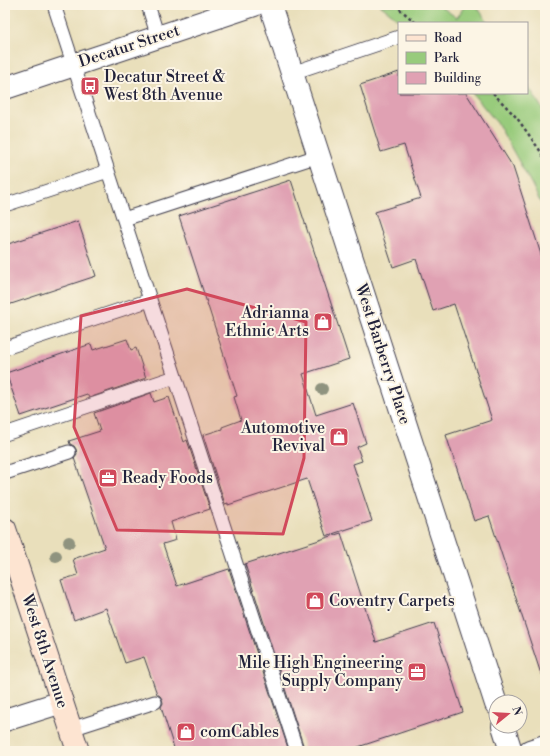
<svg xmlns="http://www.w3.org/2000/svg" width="550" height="756" font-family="'Libre Bodoni',serif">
<rect width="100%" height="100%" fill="#fcf5e5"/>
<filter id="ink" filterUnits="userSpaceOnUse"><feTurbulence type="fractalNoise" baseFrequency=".025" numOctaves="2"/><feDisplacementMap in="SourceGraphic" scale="8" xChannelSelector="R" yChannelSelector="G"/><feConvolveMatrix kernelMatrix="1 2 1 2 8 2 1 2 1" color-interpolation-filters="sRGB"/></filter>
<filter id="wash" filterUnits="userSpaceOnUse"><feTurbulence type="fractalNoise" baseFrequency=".012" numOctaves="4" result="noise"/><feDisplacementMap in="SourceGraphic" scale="16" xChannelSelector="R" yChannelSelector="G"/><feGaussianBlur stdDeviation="0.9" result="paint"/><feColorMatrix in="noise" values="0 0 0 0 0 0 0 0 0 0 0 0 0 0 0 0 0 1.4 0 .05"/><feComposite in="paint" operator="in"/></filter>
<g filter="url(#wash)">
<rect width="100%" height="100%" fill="#e9dfbb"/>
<path fill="#98cb7c" stroke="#5d765c" d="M380,5H439L457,18L465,5H476L488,23H403Z
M527,84L545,113V212L532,185L498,124L472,93H527Z"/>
<g id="blocks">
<path fill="#e0a1b3" d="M399,72V93H466L513,167L545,267V673L541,674L489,516L474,521L446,435L492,420L454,304L433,311L416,259L393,267L375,212L421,198L404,145L381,152L360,85Z
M291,180L349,359L303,374L316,415L353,403L366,443L357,447L362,461L353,464L372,521L326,536L307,479L228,505V503L225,504L203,435L222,429V427L241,420L234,397L237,396L179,216Z
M78,221L96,276L5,306V245Z
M127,339L131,350L136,348L146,378L89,398L87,394L21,416L6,373L91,344L93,350Z
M151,393L154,402L169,397L184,442L187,440L210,509L171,522L176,540L163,544L177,586L229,569L289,751H175L161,707L163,703L162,699L160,696L157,694L144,657L125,663L106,608L74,620L61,580L78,575L73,559L105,548L74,458L77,454L76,449L74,446L70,444L69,441L100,431L94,413Z
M341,533L376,642L434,623L463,712L346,751H305L245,564Z"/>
</g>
</g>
<g filter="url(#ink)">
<use href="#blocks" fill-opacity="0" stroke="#403e4e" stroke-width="1"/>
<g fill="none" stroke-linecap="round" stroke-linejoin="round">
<defs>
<path id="service" d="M54,5L297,751
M148,5L158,37
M292,73L399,37
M5,205L108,171
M124,219L318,156
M5,348L150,300
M5,434L175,377
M5,473L69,452
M71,729L155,702"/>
<path id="minor" d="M270,5L496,704
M503,726L511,751
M530,751L545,746"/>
<path id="tertiary" d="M5,88L254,5
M5,720L62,702"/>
<path id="secondary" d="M5,529L78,751"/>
</defs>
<use href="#service" stroke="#403e4e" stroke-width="15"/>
<use href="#minor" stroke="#403e4e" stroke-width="24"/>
<use href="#tertiary" stroke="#403e4e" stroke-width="24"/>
<use href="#secondary" stroke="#403e4e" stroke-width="24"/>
<path stroke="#403e4e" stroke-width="2.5" stroke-dasharray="3 3" stroke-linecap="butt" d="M395,5L416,23
M493,93L517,118L541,152L545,161"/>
<use href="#service" stroke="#fff" stroke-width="13"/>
<use href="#minor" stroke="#fff" stroke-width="22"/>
<use href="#tertiary" stroke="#fff" stroke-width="22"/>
<use href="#secondary" stroke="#fde4d1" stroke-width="22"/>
</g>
<g fill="#8f937f">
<circle cx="322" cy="389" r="6"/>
<circle cx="69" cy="542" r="6"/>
<circle cx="56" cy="556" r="6"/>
</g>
</g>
<path fill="#d1495b" fill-opacity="0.2" stroke="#d1495b" stroke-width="3" stroke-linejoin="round" d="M187,289L306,322L304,458L283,534L117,530L74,427L81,316Z"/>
<defs>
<symbol id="bus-square" viewBox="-11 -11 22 22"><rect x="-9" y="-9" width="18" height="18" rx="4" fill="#d1495b" stroke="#fcf5e5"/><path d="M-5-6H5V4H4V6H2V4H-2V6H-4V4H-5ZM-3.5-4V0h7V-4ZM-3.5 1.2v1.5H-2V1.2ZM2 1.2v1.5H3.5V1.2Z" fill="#fff"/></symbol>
<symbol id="shop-square" viewBox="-11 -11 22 22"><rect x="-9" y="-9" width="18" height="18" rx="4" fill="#d1495b" stroke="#fcf5e5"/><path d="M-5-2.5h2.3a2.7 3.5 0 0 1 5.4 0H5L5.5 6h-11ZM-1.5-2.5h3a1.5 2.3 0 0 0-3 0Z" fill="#fff"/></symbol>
<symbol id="office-square" viewBox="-11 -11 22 22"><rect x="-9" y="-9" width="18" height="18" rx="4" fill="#d1495b" stroke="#fcf5e5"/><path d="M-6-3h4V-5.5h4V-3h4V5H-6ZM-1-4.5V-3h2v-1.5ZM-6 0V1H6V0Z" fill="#fff"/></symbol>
</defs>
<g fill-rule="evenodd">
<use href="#bus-square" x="79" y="75" width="22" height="22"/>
<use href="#shop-square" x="312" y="311" width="22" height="22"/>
<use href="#shop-square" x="328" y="426" width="22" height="22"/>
<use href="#office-square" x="97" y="467" width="22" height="22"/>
<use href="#shop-square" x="304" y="590" width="22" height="22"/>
<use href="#office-square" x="406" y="661" width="22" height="22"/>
<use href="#shop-square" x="175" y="721" width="22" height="22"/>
</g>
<g text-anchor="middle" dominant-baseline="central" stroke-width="4" stroke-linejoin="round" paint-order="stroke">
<g font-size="16" fill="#22223b" stroke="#fcf5e5">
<text transform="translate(129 46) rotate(-18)">Decatur Street</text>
<text transform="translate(383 354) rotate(72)">West Barberry Place</text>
<text transform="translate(45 651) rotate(72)">West 8th Avenue</text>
</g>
<g font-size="16" fill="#22223b" stroke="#fcf5e5" text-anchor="start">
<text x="104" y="77">Decatur Street &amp;<tspan x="104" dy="18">West 8th Avenue</tspan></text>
<text x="309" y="313" text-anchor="end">Adrianna<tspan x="309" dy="18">Ethnic Arts</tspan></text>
<text x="325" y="428" text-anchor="end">Automotive<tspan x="325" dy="18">Revival</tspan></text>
<text x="122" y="478">Ready Foods</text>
<text x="329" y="601">Coventry Carpets</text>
<text x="403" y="663" text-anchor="end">Mile High Engineering<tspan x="403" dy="18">Supply Company</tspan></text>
<text x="200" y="732">comCables</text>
</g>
</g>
<rect width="550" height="756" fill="none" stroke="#fcf5e5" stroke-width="20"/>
<rect x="398" y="22" width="130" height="72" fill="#fcf5e5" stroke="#a5a1a1"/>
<rect x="406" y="35" width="20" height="6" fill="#fde4d1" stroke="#a5a1a1"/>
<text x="434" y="42" font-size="12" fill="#22223b">Road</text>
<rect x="406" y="52" width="20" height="12" fill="#98cb7c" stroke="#a5a1a1"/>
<text x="434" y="62" font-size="12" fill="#22223b">Park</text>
<rect x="406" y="72" width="20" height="12" fill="#e0a1b3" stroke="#a5a1a1"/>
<text x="434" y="82" font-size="12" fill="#22223b">Building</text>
<g transform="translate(508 714) rotate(72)"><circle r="19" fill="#fcf5e5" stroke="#a5a1a1"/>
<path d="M0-3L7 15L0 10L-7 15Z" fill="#d1495b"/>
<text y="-6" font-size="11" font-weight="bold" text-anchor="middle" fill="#22223b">N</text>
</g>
</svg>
